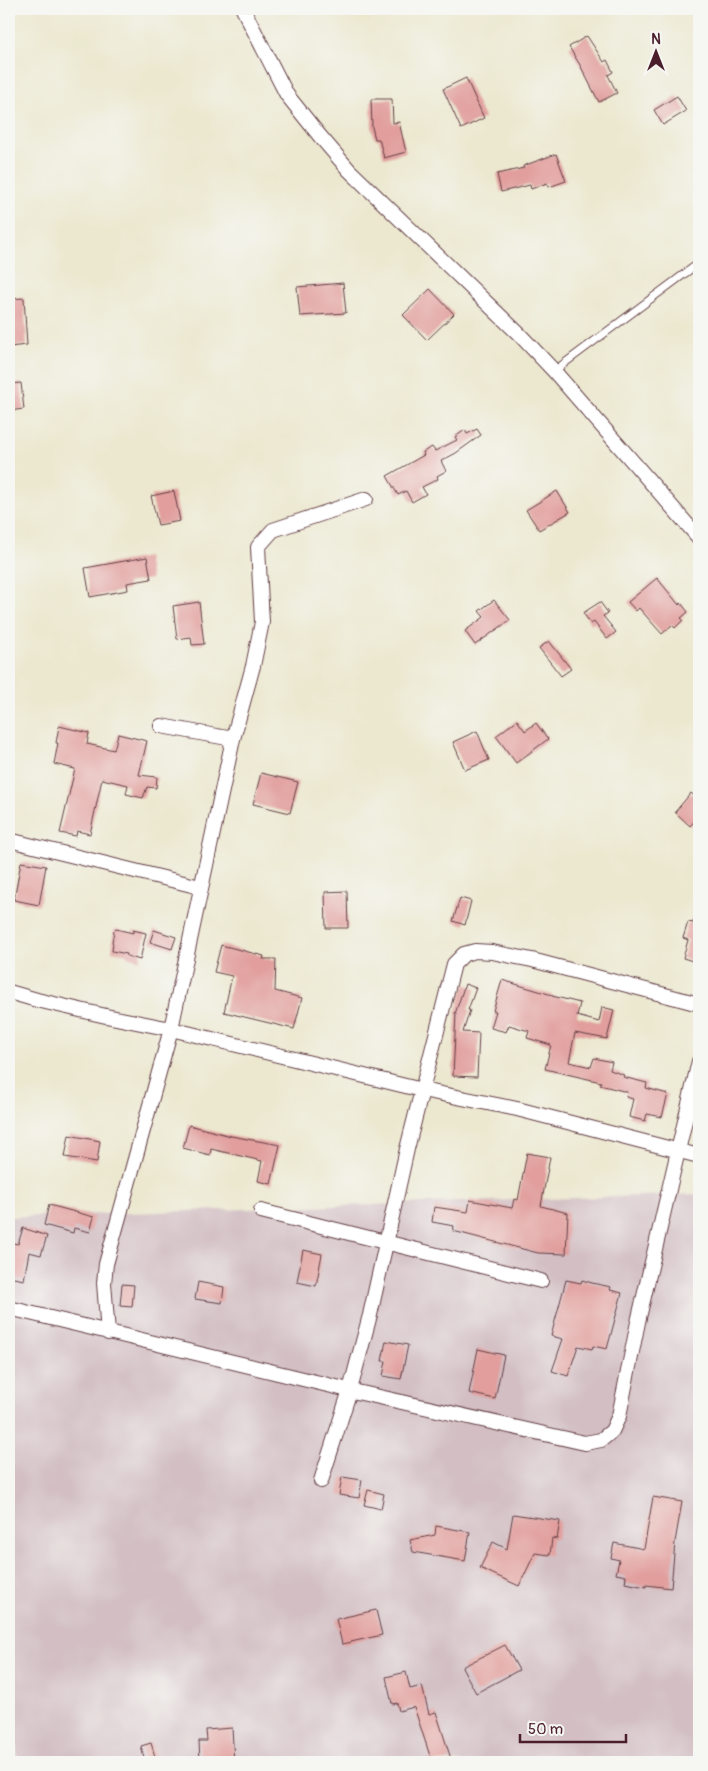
<svg xmlns="http://www.w3.org/2000/svg" width="708" height="1771" font-family="Pangolin,sans-serif">
<rect width="100%" height="100%" fill="#f6f6f2"/>
<filter id="ink" filterUnits="userSpaceOnUse"><feTurbulence type="fractalNoise" baseFrequency=".02" numOctaves="2"/><feDisplacementMap in="SourceGraphic" scale="10" xChannelSelector="R" yChannelSelector="G"/><feConvolveMatrix kernelMatrix="1 2 1 2 8 2 1 2 1" color-interpolation-filters="sRGB"/></filter>
<filter id="wash" filterUnits="userSpaceOnUse"><feTurbulence type="fractalNoise" baseFrequency=".0096" numOctaves="4" result="noise"/><feDisplacementMap in="SourceGraphic" scale="20" xChannelSelector="R" yChannelSelector="G"/><feGaussianBlur stdDeviation="1.12" result="paint"/><feColorMatrix in="noise" values="0 0 0 0 0 0 0 0 0 0 0 0 0 0 0 0 0 1.4 0 .05"/><feComposite in="paint" operator="in"/></filter>
<g filter="url(#wash)">
<rect width="100%" height="100%" fill="#ece8d0"/>
<path fill="#d2bec3" d="M699,1194V1762H18L9,1671V1217Z"/>
<g id="blocks">
<path fill="#e19e9c" d="M587,36L604,62L607,60L613,72L608,75L617,93L599,102L580,65L569,47Z
M466,78L484,118L461,129L443,89Z
M677,96L686,111L663,125L654,110Z
M371,99H392L393,123L399,122L406,152L384,158L379,139H375L372,127Z
M556,154L566,181L549,187L547,183L531,189L530,185L501,192L497,174L524,168L523,166Z
M343,283L346,313L300,316L297,287Z
M430,289L454,314L427,340L403,315Z
M24,298L27,345L9,347V299Z
M21,383L24,409L9,411V384Z
M477,429L481,435L456,453L441,461L446,471L437,476L438,479L422,487L426,494L412,502L406,491L398,495L387,476L424,455L423,452L432,447L435,451L457,440L455,437L465,430L467,434Z
M174,491L180,521L158,525L151,496Z
M557,491L570,512L539,530L526,510Z
M147,557L151,579L127,583L128,590L90,597L85,568Z
M657,578L679,605L681,603L688,612L681,618L683,620L675,628L672,625L662,634L639,608L636,611L628,602Z
M494,600L510,620L475,645L465,631L484,617L479,611Z
M199,602L204,644L192,645L191,637L177,639L173,606Z
M600,602L608,613L603,616L616,632L607,639L594,622L591,624L583,613Z
M549,641L571,669L561,676L539,648Z
M517,720L525,731L536,723L548,739L516,763L496,736Z
M59,726L89,733L87,744L114,750L118,734L147,741L139,775L157,777L156,788L147,787L143,798L126,794L128,785L102,779L90,834L77,831L76,836L60,833L75,769L54,764L58,743H56Z
M477,731L489,760L465,770L453,742Z
M261,773L298,782L290,813L253,804Z
M691,793L699,800V816L690,826L675,812Z
M21,862L46,866L39,905L14,900Z
M347,891L348,928H326L325,892Z
M460,898L471,901L465,925L453,921Z
M696,913H699V963L683,958L688,940L683,938L688,922L693,923Z
M116,929L133,933V930L146,933L140,960L127,956V954L112,951L113,943L112,942L114,931Z
M154,930L176,937L172,949L150,942Z
M221,945L264,956L263,959H276L275,991L302,998L294,1029L224,1012L232,976L214,972Z
M502,980L552,995V996L580,1003L577,1016L599,1022L602,1007L614,1010L607,1039L575,1033L569,1062L591,1067L594,1058L612,1062L610,1070L624,1075L623,1077L647,1083L646,1088L668,1094L662,1117L647,1114L645,1121L629,1117L633,1099L626,1097L627,1092L600,1085L601,1082L545,1069L551,1045L527,1038L529,1031L509,1025L506,1032L491,1028L496,1011H493Z
M465,984L476,988L468,1010H470L463,1032L479,1033L477,1077L453,1076L456,1014H455Z
M189,1125L231,1136L280,1145L271,1184L258,1181L262,1161L211,1149L210,1155L183,1148Z
M69,1135L100,1141L97,1162L65,1157Z
M527,1153L550,1157L541,1206L568,1213L566,1254L538,1253L453,1231L454,1226L432,1222L434,1207L468,1212L470,1200L512,1208L514,1199L518,1200Z
M49,1205L94,1217L90,1232L74,1228L73,1233L44,1225Z
M23,1228L47,1236L41,1255L29,1252L24,1280L9,1277V1242L18,1244Z
M303,1250L322,1254L316,1286L297,1282Z
M566,1280L581,1283L582,1280L592,1283L611,1287L610,1290L622,1293L607,1349L593,1346L592,1349L578,1346L568,1376L552,1371L563,1339L551,1336Z
M198,1282L224,1287L222,1303L195,1299Z
M122,1284L134,1285L132,1307L120,1306Z
M386,1341L408,1345L401,1379L383,1376L386,1361H382Z
M478,1349L504,1355L495,1399L469,1393Z
M342,1477L362,1480L359,1498L339,1495Z
M368,1490L384,1494L381,1509L364,1505Z
M653,1497L682,1502L675,1542L671,1588L646,1585V1587L625,1583L626,1576L616,1574L619,1560L611,1558L614,1543L644,1549Z
M513,1514L560,1521L557,1539L552,1538L550,1555L535,1553L519,1586L480,1568L493,1542L507,1549Z
M436,1526L470,1532L465,1561L413,1552L410,1540L435,1535Z
M376,1610L382,1635L342,1644L336,1619Z
M505,1645L519,1670L476,1693L462,1667Z
M406,1672L410,1689L422,1686L429,1714L436,1712L451,1759L442,1762H432L414,1707L399,1711L397,1703L392,1704L386,1677Z
M232,1728L234,1762H200L199,1741H207L206,1730Z
M151,1743L156,1760L145,1762L141,1746Z"/>
</g>
</g>
<g filter="url(#ink)">
<use href="#blocks" fill-opacity="0" stroke="#623d44" stroke-width="1"/>
<g fill="none" stroke-linecap="round" stroke-linejoin="round">
<defs>
<path id="lane" d="M554,371L699,263"/>
<path id="street" d="M243,9L287,95L319,135L349,170L520,335L554,371L699,538
M161,726L233,739
M9,840L200,887
M9,992L37,1000L106,1016L171,1029L422,1090L517,1109L699,1156
M261,1211L541,1281
M9,1308L357,1392L585,1443L601,1440L612,1431L619,1416L638,1322L699,1061
M108,1333L104,1283L106,1264L171,1029L233,739L253,666L262,622L258,547L273,530L366,499
M321,1481L350,1390L370,1315L407,1149L454,964L464,954L475,951L492,952L532,960L699,1004"/>
</defs>
<use href="#lane" stroke="#623d44" stroke-width="9"/>
<use href="#street" stroke="#623d44" stroke-width="16"/>
<use href="#lane" stroke="#fff" stroke-width="7"/>
<use href="#street" stroke="#fff" stroke-width="14"/>
</g>
</g>
<rect width="708" height="1771" fill="none" stroke="#f6f6f2" stroke-width="30"/>
<g transform="translate(656 52)" stroke="#f6f6f2" stroke-width="4" paint-order="stroke">
<path d="M0-4L9 19L0 12L-9 19Z" fill="#4a1f2b"/>
<text y="-8" font-size="14" font-weight="bold" text-anchor="middle" fill="#4a1f2b">N</text>
</g>
<path d="M520 1734v8h106v-8" fill="none" stroke="#4a1f2b" stroke-width="2.5"/>
<text x="528" y="1734" font-size="15" fill="#4a1f2b" stroke="#f6f6f2" stroke-width="4" paint-order="stroke">50 m</text>
</svg>
